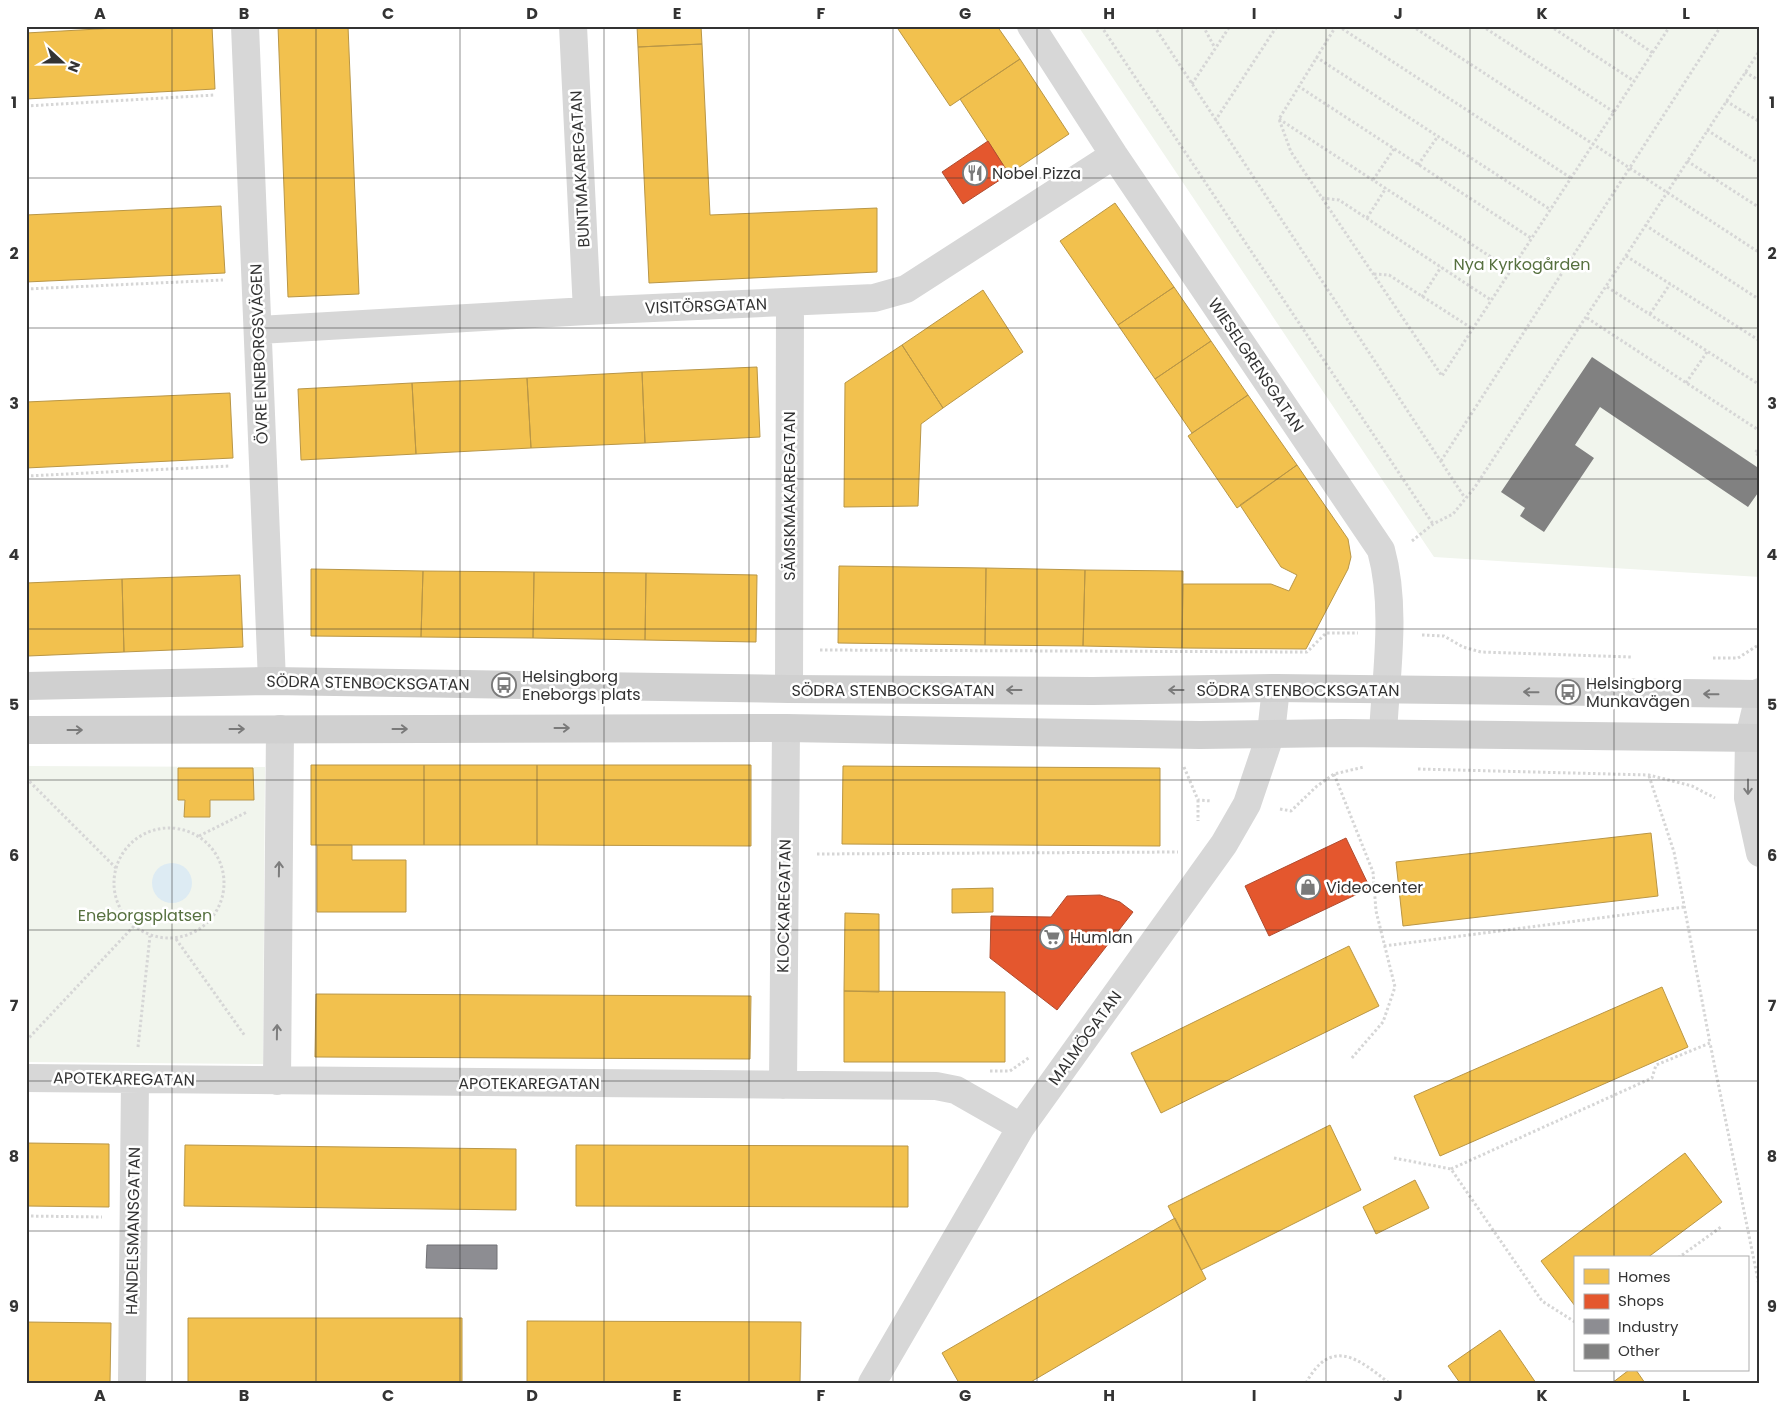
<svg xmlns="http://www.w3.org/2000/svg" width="1786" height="1409" font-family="Poppins,sans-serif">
<rect width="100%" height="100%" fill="#fff"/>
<path fill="#f1f5ed" d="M1078,26H1760V577L1434,557Z
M26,766L265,767L263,1064L26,1062Z"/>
<path fill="#ddebf3" d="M152 883a20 20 0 1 1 40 0a20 20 0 1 1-40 0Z"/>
<path fill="#f2c14e" stroke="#b99646" d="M152,26H212L215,89L26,99V33Z
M278,26H348L359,294L288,297Z
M637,26H701L702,44L638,47Z
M896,26H997L1020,59L950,106Z
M702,44L710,215L877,208V272L649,283L638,47Z
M1020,59L1069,134L1009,174L960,99Z
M1115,203L1174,287L1118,325L1060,241Z
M221,206L225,273L26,282V215Z
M1174,287L1211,341L1155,379L1118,325Z
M983,290L1023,352L943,408L902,345Z
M1211,341L1248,395L1192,433L1155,379Z
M902,345L943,408L921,424L918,506L844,507L845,383Z
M757,367L760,437L645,443L642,372Z
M642,372L645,443L531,448L527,378Z
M527,378L531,448L416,454L412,383Z
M412,383L416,454L301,460L298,389Z
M230,393L233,458L26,468V402Z
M1248,395L1297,465L1237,508L1188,436Z
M1297,465L1348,539L1351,557L1348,569L1306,649L1182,648L1183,584H1271L1289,591L1297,575L1281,567L1240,505Z
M839,566L986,568L985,645L838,643Z
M986,568L1085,570L1083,646L985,645Z
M311,569L423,571L421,637L311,636Z
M1085,570L1183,571L1182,648L1083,646Z
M423,571L534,572L533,638L421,637Z
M534,572L646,573L645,640L533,638Z
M646,573L757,575L756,642L645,640Z
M240,575L243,647L124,652L122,579Z
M122,579L124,652L28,656L26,583Z
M26,598L28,656H26Z
M311,765H424V845H311Z
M424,765H537V845H424Z
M537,765H751V846L537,845Z
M843,766L1160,768V846L842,844Z
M178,768H253L254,800H210V817H184L185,800H178Z
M1651,833L1658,896L1403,926L1396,862Z
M317,845H352V860H406V912H317Z
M993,888V912L952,913V889Z
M845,913L879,914V992L844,991Z
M1349,946L1379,1006L1161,1113L1131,1053Z
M1662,987L1688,1047L1440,1156L1414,1096Z
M844,991L1005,992V1062H844Z
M316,994L751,996L750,1059L315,1057Z
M1330,1125L1361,1190L1201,1270L1168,1206Z
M26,1143L109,1144V1207L26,1206Z
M185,1145L516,1149V1210L184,1206Z
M576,1145L908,1146V1207L576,1206Z
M1685,1153L1722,1202L1647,1258H1575V1306L1541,1261Z
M1415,1180L1429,1208L1376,1234L1363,1207Z
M1175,1218L1206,1279L1029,1383H959L942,1353Z
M188,1318H462V1383H188Z
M527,1321L801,1322L800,1383H527Z
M26,1322L111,1323L110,1383H26Z
M1500,1330L1536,1383H1460L1448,1366Z
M1629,1370H1636L1645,1383H1612Z"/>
<path fill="#e4572e" stroke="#af4c30" d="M988,141L1009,174L963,204L942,172Z
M1346,838L1370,888L1269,936L1245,886Z
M1100,895L1120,902L1133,912L1057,1010L990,958L991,916L1051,917L1067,896Z"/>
<path fill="#8d8d92" stroke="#727276" d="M427,1245H497V1269L426,1268Z"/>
<path fill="#818181" d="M1592,357L1760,469V490L1748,507L1600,407L1575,445L1594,458L1544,532L1520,516L1525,508L1501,492Z"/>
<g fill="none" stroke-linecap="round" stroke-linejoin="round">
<path stroke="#d6d6d6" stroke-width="3" stroke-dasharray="2.5 2.5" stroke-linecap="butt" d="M1101,26L1433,524
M1154,26L1465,498
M1203,26L1215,48
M1336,26L1279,119L1291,152L1442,376L1670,26
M1338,26L1571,178
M1412,26L1760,253
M1482,26L1614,112
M1550,26L1634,81
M1613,26L1653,53
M1316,57L1551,210
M1745,72L1760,81
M1192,84L1230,26
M1298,86L1531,238
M1726,101L1760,122
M26,106L215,95
M1279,119L1511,270
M1215,121L1277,26
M1707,130L1760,164
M1687,161L1760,208
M1418,165L1438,136
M1373,180L1394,149
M1322,198L1339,200L1491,300
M1367,218L1386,188
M1645,225L1760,300
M1626,256L1760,341
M1374,274L1389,275L1473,329
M1607,287L1760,385
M26,289L223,280
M1422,297L1441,267
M1650,314L1670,284
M1587,318L1760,431
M1686,383L1707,352
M1760,446L1755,453L1760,456
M1441,461L1721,26
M26,476L230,466
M1412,541L1433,524L1453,514L1475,487L1760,50
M1422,635L1444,636L1463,647L1481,652L1632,657
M820,650L1307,652L1326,633H1358
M1713,658H1738L1760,644
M1184,767L1198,800L1212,801
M1418,769L1649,775L1692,786L1715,798
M1334,774L1373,872L1376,911L1395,987L1383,1022L1351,1059
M1649,776L1674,852L1710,1043
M26,778L116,868
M1198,800V821
M1280,809L1291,811L1317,786L1334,774L1364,767
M114 883a55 55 0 1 1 110 0a55 55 0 1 1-110 0Z
M199,836L247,812
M817,854L1178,852
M176,939L245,1036
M1384,946L1684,907
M26,1041L134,926
M138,1047L150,936
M990,1071H1010L1030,1057
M1394,1158L1451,1169L1542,1301L1575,1322
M1451,1169L1652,1078L1656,1065L1710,1043L1760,1290
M26,1216L102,1217
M1678,1258L1721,1227
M1306,1383C1331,1337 1358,1358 1389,1383"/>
<path stroke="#d7d7d7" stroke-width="28" d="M245,26L272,681
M573,26L587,311
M1031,26L1114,155L1381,550C1397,608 1386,674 1383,733
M259,330L587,311L874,298L906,289L1114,155
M789,689L790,302
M1760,692L1749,738L1748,798L1760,853
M26,1078L936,1086L956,1090L1021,1127
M277,1081L280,729
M783,1085L786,728
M132,1383L135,1079
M872,1383L1021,1127L1224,844L1247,804L1271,733L1276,688"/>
<path stroke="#d0d0d0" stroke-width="28" d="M26,686L272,681L789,689L1093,691L1276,688L1760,694
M26,730L786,728L1200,735L1343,733L1760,738"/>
</g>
<defs><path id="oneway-shaft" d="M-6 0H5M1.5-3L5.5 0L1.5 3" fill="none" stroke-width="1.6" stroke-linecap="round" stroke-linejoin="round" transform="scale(1.25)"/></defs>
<g stroke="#7a7a7a">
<use href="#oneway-shaft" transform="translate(1014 690) rotate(-180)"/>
<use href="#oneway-shaft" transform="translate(1176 690) rotate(180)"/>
<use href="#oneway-shaft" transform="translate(1531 692) rotate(-179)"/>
<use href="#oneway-shaft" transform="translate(1711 694) rotate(-179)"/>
<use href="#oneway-shaft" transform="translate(562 728)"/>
<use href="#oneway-shaft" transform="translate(237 729)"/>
<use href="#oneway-shaft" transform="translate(400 729)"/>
<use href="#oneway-shaft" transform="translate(75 730)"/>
</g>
<g stroke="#7d7d7d">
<use href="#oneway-shaft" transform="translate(1748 787) rotate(90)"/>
<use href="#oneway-shaft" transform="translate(279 869) rotate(-89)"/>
<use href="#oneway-shaft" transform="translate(277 1032) rotate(-89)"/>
</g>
<path fill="none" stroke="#333" stroke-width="1" stroke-opacity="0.55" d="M172,26V1383M316,26V1383M460,26V1383M604,26V1383M749,26V1383M893,26V1383M1037,26V1383M1182,26V1383M1326,26V1383M1470,26V1383M1614,26V1258M26,178H1760M26,328H1760M26,479H1760M26,629H1760M26,780H1760M26,930H1760M26,1081H1760M26,1231H1760M1614,1370V1383"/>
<defs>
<symbol id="restaurant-ring" viewBox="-11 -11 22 22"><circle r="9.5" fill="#fff" stroke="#7a7a7a" stroke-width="1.5"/><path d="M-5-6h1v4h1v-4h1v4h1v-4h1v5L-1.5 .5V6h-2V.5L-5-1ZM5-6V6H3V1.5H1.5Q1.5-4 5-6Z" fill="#7a7a7a"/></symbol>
<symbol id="bus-ring" viewBox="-11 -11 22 22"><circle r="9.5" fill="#fff" stroke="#7a7a7a" stroke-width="1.5"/><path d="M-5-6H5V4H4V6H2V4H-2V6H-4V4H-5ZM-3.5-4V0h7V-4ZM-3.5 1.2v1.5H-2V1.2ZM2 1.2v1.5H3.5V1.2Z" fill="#7a7a7a"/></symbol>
<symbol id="shop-ring" viewBox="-11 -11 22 22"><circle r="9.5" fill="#fff" stroke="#7a7a7a" stroke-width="1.5"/><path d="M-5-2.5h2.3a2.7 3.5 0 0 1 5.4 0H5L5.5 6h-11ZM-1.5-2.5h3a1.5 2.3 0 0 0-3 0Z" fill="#7a7a7a"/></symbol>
<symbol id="supermarket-ring" viewBox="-11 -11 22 22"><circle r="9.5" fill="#fff" stroke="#7a7a7a" stroke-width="1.5"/><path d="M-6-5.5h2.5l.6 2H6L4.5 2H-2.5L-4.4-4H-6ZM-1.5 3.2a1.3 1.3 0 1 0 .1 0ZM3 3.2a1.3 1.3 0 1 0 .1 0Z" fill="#7a7a7a"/></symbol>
</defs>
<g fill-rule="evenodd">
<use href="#restaurant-ring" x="961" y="159" width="28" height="28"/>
<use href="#bus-ring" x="490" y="671" width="28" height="28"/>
<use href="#bus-ring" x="1554" y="678" width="28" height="28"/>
<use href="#shop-ring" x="1294" y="873" width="28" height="28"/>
<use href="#supermarket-ring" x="1038" y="923" width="28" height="28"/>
</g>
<g text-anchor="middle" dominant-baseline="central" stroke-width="5" stroke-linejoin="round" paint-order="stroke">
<g font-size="16" fill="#333" stroke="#fff">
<text transform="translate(580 169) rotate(-93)">BUNTMAKAREGATAN</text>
<text transform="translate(706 306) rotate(-2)">VISITÖRSGATAN</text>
<text transform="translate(259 354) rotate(-92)">ÖVRE ENEBORGSVÄGEN</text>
<text transform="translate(1256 365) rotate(56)">WIESELGRENSGATAN</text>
<text transform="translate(789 496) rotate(-90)">SÄMSKMAKAREGATAN</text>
<text transform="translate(368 683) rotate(1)">SÖDRA STENBOCKSGATAN</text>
<text x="893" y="690">SÖDRA STENBOCKSGATAN</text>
<text x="1298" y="690">SÖDRA STENBOCKSGATAN</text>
<text transform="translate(784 906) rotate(-89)">KLOCKAREGATAN</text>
<text transform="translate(1085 1038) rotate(-54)">MALMÖGATAN</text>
<text transform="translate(124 1079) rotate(1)">APOTEKAREGATAN</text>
<text x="529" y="1083">APOTEKAREGATAN</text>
<text transform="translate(133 1231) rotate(-89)">HANDELSMANSGATAN</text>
</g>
<g font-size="16" fill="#333" stroke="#fff" text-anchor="start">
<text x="992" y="173">Nobel Pizza</text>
<text x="522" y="676">Helsingborg<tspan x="522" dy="18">Eneborgs plats</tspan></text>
<text x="1586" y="683">Helsingborg<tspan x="1586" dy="18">Munkavägen</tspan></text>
<text x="1326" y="887">Videocenter</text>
<text x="1070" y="937">Humlan</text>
</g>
<g font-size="16" fill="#56703f" stroke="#fff">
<text x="1522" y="264">Nya Kyrkogården</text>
<text x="145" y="915">Eneborgsplatsen</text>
</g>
</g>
<rect width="1786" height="1409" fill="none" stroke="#ffffff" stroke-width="55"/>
<rect x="1574" y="1256" width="175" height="115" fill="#ffffff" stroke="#adadad"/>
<rect x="1584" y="1269" width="25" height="15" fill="#f2c14e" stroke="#adadad"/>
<text x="1618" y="1282" font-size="15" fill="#333333">Homes</text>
<rect x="1584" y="1294" width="25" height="15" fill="#e4572e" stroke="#adadad"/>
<text x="1618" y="1306" font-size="15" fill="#333333">Shops</text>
<rect x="1584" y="1319" width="25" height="15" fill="#8d8d92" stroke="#adadad"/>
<text x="1618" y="1332" font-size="15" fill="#333333">Industry</text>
<rect x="1584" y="1344" width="25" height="15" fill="#818181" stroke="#adadad"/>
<text x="1618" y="1356" font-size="15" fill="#333333">Other</text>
<g transform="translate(62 62) rotate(111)" stroke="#ffffff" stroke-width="4" paint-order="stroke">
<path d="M0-4L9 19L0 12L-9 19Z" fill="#333333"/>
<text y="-8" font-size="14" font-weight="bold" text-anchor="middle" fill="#333333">N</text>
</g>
<rect x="28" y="28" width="1730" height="1354" fill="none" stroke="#333" stroke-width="2"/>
<g font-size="16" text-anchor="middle" font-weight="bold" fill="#333">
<text x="100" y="19">A</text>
<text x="244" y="19">B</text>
<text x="388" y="19">C</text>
<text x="532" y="19">D</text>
<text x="677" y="19">E</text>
<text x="821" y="19">F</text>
<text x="965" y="19">G</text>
<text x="1109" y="19">H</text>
<text x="1254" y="19">I</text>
<text x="1398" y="19">J</text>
<text x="1542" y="19">K</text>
<text x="1686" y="19">L</text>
<text x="14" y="108">1</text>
<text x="1772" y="108">1</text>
<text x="14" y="259">2</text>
<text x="1772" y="259">2</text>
<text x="14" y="409">3</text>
<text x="1772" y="409">3</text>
<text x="14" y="560">4</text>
<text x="1772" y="560">4</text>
<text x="14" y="710">5</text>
<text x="1772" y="710">5</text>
<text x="14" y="861">6</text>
<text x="1772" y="861">6</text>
<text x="14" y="1011">7</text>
<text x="1772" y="1011">7</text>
<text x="14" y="1162">8</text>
<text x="1772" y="1162">8</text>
<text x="14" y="1312">9</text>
<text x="1772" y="1312">9</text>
<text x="100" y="1401">A</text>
<text x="244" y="1401">B</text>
<text x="388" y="1401">C</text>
<text x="532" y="1401">D</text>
<text x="677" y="1401">E</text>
<text x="821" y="1401">F</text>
<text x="965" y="1401">G</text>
<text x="1109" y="1401">H</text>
<text x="1254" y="1401">I</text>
<text x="1398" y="1401">J</text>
<text x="1542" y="1401">K</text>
<text x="1686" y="1401">L</text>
</g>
</svg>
